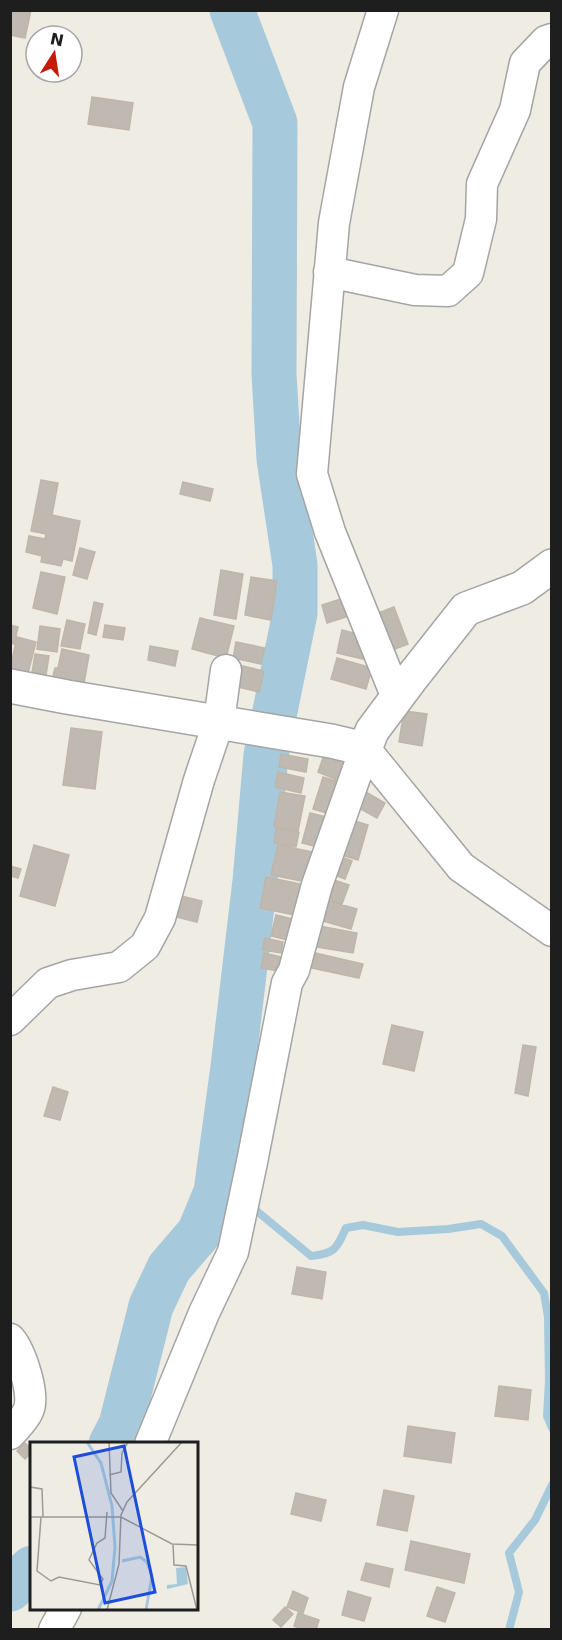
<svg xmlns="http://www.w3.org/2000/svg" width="562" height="1640" font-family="'DejaVu Sans',sans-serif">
<rect width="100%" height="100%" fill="#efece4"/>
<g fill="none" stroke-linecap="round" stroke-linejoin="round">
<path stroke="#a6cadb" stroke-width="8" d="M216,1192L238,1202
M249,1208L258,1212L311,1256C335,1254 337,1248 346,1228L363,1225L398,1232L448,1229L481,1224L502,1236L544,1293L548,1317L549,1381L547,1416L552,1428
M509,1630L519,1592L509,1553L535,1520L552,1485"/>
<path stroke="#a6cadb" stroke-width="45" d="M111,1444L121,1425L151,1306L169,1268L199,1233L216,1192L233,1067L255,881L266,755L295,613V565L279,459L274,374L275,123L232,10
M10,1589L32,1568"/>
</g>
<path fill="#bfb9b1" stroke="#c0b5a7" stroke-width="1.5" d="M13,10H31L25,38L10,35V12L12,13Z
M92,97L133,103L129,130L88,124Z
M41,480L58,483L52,515L80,521L72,561L63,559L61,566L41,562L42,556L26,552L29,536L45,539L46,534L31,531Z
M183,482L213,489L210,501L180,494Z
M80,548L95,552L87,579L73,575Z
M221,570L243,574L236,619L214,615Z
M41,572L65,577L57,614L33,608Z
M251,577L277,581L271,620L245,615Z
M347,597L352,615L327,623L322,605Z
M94,602L103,604L96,635L88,633Z
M394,607L408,644L387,652L373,615Z
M200,618L234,626L226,658L192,649Z
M67,620L85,624L80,649L61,646Z
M10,625L18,627L14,644L10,643Z
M105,625L125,628L123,640L103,637Z
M40,626L60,629L57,652L37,649Z
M342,630L369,637L363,659L337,653Z
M17,637L36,642L28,673L10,669Z
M236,642L265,648L261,664L233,658Z
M150,646L178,651L175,666L148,660Z
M62,649L89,655L83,689L59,684L60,677L53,676L55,668H58Z
M35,654L49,656L46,675L32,673Z
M337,658L372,668L366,689L331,679Z
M234,664L264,671L259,692L229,685Z
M404,711L427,714L422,746L399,742Z
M71,728L102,732L95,789L63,785Z
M281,754L308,759L306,772L279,767Z
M324,755L349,764L342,782L318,772Z
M278,772L304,778L301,793L275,787Z
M323,777L342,783L333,815L313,809Z
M357,787L385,803L377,818L348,802Z
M280,792L305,796L298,831L274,826Z
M310,813L331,818L322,848L302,843Z
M345,818L368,825L358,860L335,853Z
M276,828L299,832L296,847L274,843Z
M34,845L69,855L55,906L20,896Z
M278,845L313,852L307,882L271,875Z
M334,854L352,861L345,879L327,872Z
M10,866L21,869L18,878L10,876Z
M266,877L301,884L295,915L260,908Z
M325,877L349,885L342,904L319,896Z
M177,895L202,901L197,922L172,916Z
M321,899L357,909L351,929L316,919Z
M276,915L293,919L288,940L271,936Z
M314,925L357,933L353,953L310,946Z
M265,938L283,942L281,953L262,950Z
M311,952L363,964L359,978L307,967Z
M264,953L286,958L283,972L261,968Z
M392,1025L423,1032L414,1071L383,1064Z
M523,1045L536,1047L528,1096L515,1093Z
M53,1087L68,1092L60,1120L44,1116Z
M297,1267L326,1272L322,1299L292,1294Z
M499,1386L531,1390L528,1420L495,1416Z
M408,1426L455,1433L451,1463L404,1456Z
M25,1443L32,1450V1452L25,1459L17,1451Z
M384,1490L414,1496L407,1531L377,1525Z
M296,1493L326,1500L321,1521L291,1514Z
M411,1541L470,1554L464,1583L405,1570Z
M366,1563L393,1569L389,1587L361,1580Z
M437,1587L455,1593L445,1622L427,1616Z
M293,1591L308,1598L303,1613L287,1607Z
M348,1591L371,1598L364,1621L342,1615Z
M285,1607L293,1614L281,1627L273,1620Z
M298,1613L319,1620L316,1630H303L294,1626Z"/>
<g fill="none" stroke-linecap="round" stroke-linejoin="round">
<defs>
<path id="minor" d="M383,10L359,87L334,223L312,474L330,532L397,698
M329,272L415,290L448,291L468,273L481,219L482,184L515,110L525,63L546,41L552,39
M365,749L461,867L552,931
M10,1020L48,983L72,975L119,967L145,946L160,918L199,780L219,721L226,670
M10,1339C21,1352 36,1396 28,1411C25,1419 16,1427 10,1434
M150,1444L204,1313L233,1252L252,1162L287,983L294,970L317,885L365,749
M54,1630L66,1608"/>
<path id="tertiary" d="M10,686L67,697L331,741L365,749L372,731L413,676L466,609L522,588L552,566"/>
</defs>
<use href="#minor" stroke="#a5a5a5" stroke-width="33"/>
<use href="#tertiary" stroke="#a5a5a5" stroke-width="36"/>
<use href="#minor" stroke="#fff" stroke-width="30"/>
<use href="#tertiary" stroke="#fff" stroke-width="33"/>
</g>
<g transform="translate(30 1442)">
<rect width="168" height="168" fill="#efece4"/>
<path d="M156,125L158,142L137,147V143L147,142L146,126Z" fill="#a6cadb"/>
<path fill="none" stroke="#a6cadb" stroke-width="3" d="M57,0L71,21L82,64L85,105L82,139L68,168M92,119L110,115L117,120L122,134L116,168"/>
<path fill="none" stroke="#9b9a95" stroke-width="1.5" d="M79,0L81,51L93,69M79,33L91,30L92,11L98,0M0,45L12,47L13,75M0,75H91L142,102L168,103M11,75L7,129L21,139L29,135L70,143L73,137L59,118L67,101L75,96L77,70M143,102L144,123L156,124L167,168M77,168L89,122L91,73L97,60L152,0"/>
<path fill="#1d4ed8" fill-opacity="0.15" stroke="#1d4ed8" stroke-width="3" d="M94,4L125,150L75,161L44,15Z"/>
<rect width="168" height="168" fill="none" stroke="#1e1e1e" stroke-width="3"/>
</g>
<rect width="562" height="1640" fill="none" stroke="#1e1e1e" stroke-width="24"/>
<g transform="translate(54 54) rotate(12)"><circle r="28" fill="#ffffff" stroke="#a5a5a5" stroke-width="1.5"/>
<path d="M0-4.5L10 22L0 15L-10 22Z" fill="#c51a07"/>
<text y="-9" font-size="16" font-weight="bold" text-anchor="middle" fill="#1e1e1e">N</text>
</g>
</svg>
